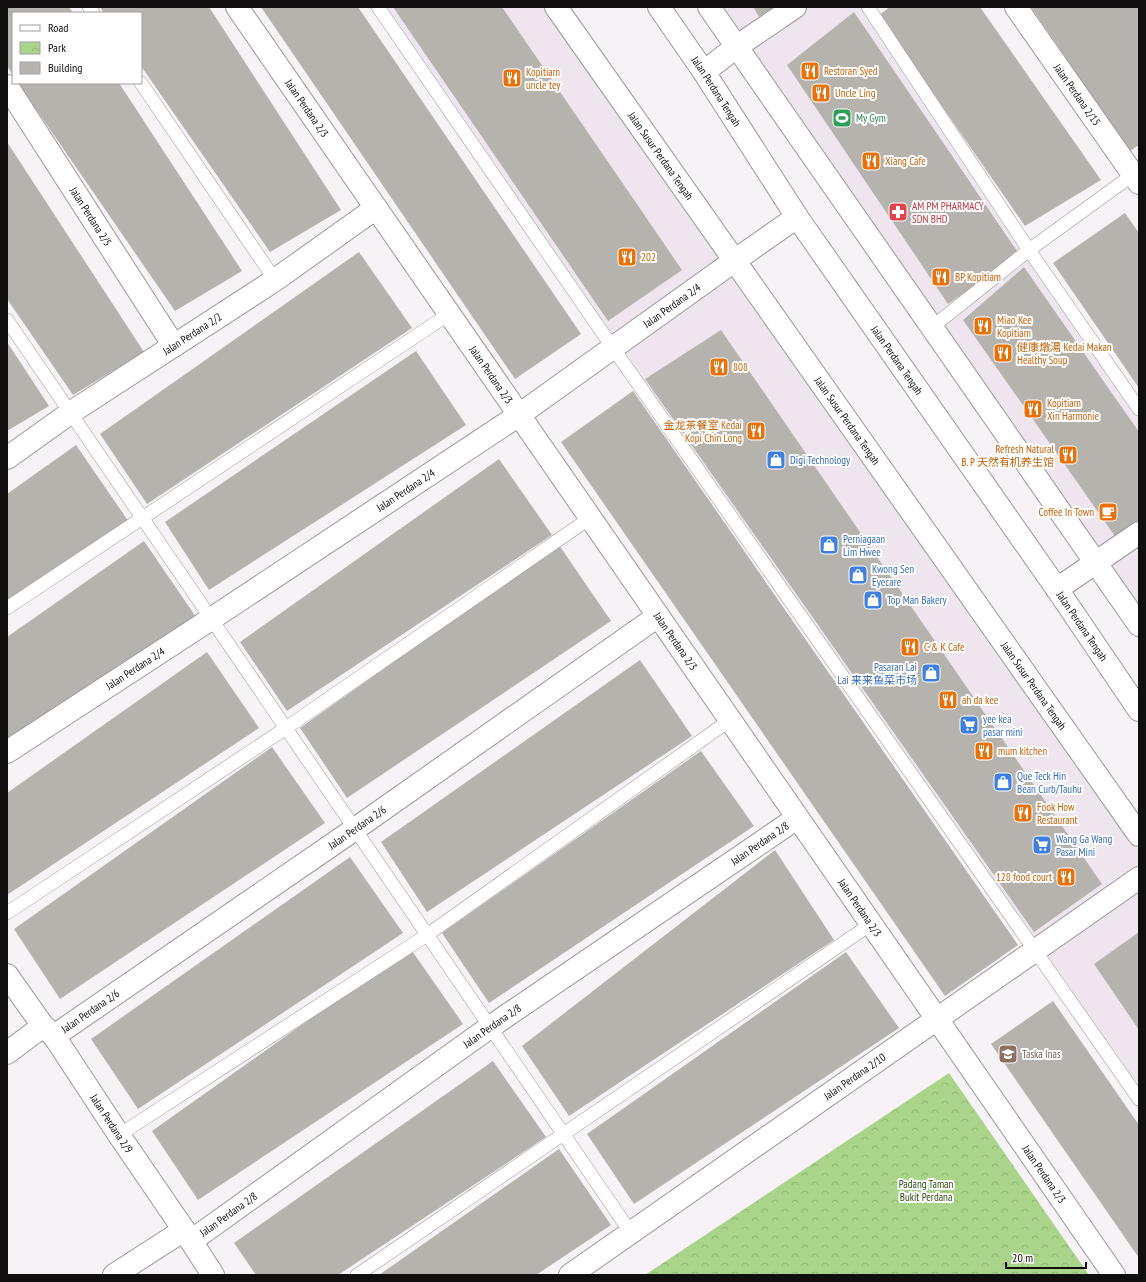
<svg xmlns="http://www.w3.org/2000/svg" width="1146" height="1282" font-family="'PT Sans Narrow','Noto Sans SC',sans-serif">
<defs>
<pattern id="park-crowns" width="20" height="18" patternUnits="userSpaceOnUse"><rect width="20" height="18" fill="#aad48a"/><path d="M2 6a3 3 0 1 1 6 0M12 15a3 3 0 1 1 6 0" fill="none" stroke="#91b576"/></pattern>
</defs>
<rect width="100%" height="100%" fill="#f7f2f6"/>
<path fill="#efe5ee" d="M370,7H570L754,273L1139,815V1112L599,339Z
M698,7H876L1041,256L1139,396V642Z"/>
<path fill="url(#park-crowns)" d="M949,1073L1089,1275H645Z"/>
<path fill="#b6b3af" d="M7,7H69L73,13H13V75L7,66Z
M100,7H209L341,210L270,252L141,66V13H104Z
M261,7H358L581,334L515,379Z
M393,7H502L682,270L608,321Z
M753,7H784L763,23Z
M890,7H980L1101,180L1025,226L879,15Z
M1031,7H1139V145L1130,151Z
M854,12L1019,254L948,304L787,65Z
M18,83H119L242,271L175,311Z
M7,142L144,352L73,395L7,299Z
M1125,213L1139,233V388L1053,263Z
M359,252L412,328L147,504L100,434Z
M1024,267L1139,432V525L1117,539L963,320Z
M721,330L1102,884L1034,932L645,379Z
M7,342L49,406L7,431Z
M416,351L466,425L209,590L165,522Z
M633,391L1018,945L945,996L561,442Z
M76,445L129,522L7,602V494Z
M499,459L552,535L287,711L240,642Z
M144,541L196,617L7,743V637Z
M559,545L611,621L347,798L300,728Z
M207,652L259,728L7,895V793Z
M640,660L692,736L427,912L381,842Z
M272,747L325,823L60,999L14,929Z
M701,751L754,826L489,1003L442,933Z
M775,850L834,940L569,1116L522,1046Z
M350,857L403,933L138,1109L91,1039Z
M1139,932V1030L1094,964Z
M410,948L463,1024L198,1200L152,1131Z
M846,952L899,1028L634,1204L587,1134Z
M1053,1001L1139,1125V1258L991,1044Z
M493,1061L546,1137L338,1275H256L234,1243Z
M559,1149L611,1225L536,1275H379Z"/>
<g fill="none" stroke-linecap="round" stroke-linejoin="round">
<defs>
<path id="service" d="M89,7L93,13
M378,7L613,348L1139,1099
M868,7L1029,250L1139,409
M141,83L275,280
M7,320L631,1233
M931,328L1029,250L1138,171
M7,608L449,314
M7,913L286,728L590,518
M119,1135L427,935L730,720
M357,1275L871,924"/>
<g id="minor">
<path id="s1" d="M237,7L1114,1275"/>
<path id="s2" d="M556,7L1139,835"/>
<path id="s3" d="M659,7L704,72L797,217L1057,589L1139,710"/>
<path d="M709,7L1139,625"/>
<path id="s4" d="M1016,7L1139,183"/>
<path d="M704,72L736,47L795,7"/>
<path id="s5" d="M7,86L174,346"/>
<path id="s6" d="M7,458L70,413L275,280L376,208"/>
<path d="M1057,589L1139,533"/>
<path id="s7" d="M7,752L211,619L519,415L734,261L797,217"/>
<path id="s8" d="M7,975L43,1026L54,1036L119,1135L184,1230L213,1275"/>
<path id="s9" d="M54,1036L355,829L658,616"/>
<path d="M7,1053L43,1026"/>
<path id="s10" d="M191,1241L490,1027L797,818"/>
<path d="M114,1275L184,1230"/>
<path id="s11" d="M570,1275L1139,878"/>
</g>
</defs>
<use href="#service" stroke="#9b979b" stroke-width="14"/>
<use href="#minor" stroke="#9b979b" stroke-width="24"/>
<use href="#service" stroke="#fff" stroke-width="13"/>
<use href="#minor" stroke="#fff" stroke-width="22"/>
</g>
<defs>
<symbol id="restaurant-square" viewBox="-11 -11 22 22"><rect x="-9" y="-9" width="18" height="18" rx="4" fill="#e8710a" stroke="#fff"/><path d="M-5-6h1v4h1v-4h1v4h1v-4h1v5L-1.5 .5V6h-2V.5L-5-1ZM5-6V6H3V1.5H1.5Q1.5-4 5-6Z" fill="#fff"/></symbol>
<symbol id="stadium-square" viewBox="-11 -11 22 22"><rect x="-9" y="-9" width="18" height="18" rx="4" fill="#2e9e5b" stroke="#fff"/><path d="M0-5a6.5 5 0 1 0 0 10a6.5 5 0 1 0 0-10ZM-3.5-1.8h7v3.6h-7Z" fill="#fff"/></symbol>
<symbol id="pharmacy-square" viewBox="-11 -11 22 22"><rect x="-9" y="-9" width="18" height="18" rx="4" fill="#e0444e" stroke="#fff"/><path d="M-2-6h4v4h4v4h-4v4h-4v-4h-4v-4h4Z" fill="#fff"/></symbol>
<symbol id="shop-square" viewBox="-11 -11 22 22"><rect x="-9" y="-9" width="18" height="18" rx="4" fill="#3f7fe0" stroke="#fff"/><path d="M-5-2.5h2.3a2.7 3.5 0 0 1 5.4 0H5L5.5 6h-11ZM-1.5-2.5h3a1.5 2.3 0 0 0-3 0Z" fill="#fff"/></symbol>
<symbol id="cafe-square" viewBox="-11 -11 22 22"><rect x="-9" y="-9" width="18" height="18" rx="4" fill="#e8710a" stroke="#fff"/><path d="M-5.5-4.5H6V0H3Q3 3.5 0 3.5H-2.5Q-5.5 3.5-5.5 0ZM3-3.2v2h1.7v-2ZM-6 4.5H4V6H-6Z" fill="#fff"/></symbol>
<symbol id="supermarket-square" viewBox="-11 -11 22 22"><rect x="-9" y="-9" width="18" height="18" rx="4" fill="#3f7fe0" stroke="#fff"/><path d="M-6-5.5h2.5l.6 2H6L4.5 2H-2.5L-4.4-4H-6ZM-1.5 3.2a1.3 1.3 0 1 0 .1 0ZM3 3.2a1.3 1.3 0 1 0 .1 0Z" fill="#fff"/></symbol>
<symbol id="school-square" viewBox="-11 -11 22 22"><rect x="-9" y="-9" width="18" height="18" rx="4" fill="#8d6e63" stroke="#fff"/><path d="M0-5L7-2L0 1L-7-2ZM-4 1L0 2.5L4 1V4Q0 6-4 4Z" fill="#fff"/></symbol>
</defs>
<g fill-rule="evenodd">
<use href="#restaurant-square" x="799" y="60" width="22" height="22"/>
<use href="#restaurant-square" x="501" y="67" width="22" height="22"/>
<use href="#restaurant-square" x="810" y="82" width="22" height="22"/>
<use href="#stadium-square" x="831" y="107" width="22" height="22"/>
<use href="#restaurant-square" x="860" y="150" width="22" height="22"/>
<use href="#pharmacy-square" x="887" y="201" width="22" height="22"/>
<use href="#restaurant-square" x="616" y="246" width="22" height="22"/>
<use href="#restaurant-square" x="930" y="266" width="22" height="22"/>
<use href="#restaurant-square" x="972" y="315" width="22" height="22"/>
<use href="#restaurant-square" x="992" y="342" width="22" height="22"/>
<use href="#restaurant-square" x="708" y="356" width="22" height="22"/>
<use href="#restaurant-square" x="1022" y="398" width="22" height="22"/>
<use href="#restaurant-square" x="745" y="420" width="22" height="22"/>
<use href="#restaurant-square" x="1057" y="444" width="22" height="22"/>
<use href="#shop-square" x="765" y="449" width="22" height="22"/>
<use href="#cafe-square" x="1097" y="501" width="22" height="22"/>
<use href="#shop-square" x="818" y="534" width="22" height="22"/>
<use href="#shop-square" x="847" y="564" width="22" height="22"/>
<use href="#shop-square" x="862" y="589" width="22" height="22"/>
<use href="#restaurant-square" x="899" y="636" width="22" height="22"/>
<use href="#shop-square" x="920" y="662" width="22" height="22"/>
<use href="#restaurant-square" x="937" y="689" width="22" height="22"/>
<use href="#supermarket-square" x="958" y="714" width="22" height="22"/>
<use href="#restaurant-square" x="973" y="740" width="22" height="22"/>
<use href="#shop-square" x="992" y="771" width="22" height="22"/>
<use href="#restaurant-square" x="1012" y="802" width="22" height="22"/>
<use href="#supermarket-square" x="1031" y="834" width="22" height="22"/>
<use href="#restaurant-square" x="1055" y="866" width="22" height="22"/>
<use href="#school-square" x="997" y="1043" width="22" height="22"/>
</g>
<g text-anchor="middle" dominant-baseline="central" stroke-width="4" stroke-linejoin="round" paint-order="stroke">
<g font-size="11" fill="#c56008" stroke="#fff" text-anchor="start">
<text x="824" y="71">Restoran Syed</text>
<text x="526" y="72">Kopitiam<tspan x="526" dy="13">uncle tey</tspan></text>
<text x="835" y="93">Uncle Ling</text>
<text x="885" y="161">Xiang Cafe</text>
<text x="641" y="257">202</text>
<text x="955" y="277">BP Kopitiam</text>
<text x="997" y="320">Miao Kee<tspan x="997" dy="13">Kopitiam</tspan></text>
<text x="1017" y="347">健康燉湯 Kedai Makan<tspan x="1017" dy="13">Healthy Soup</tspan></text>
<text x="733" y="367">808</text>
<text x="1047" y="403">Kopitiam<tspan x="1047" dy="13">Xin Harmonie</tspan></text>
<text x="742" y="425" text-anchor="end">金龙茶餐室 Kedai<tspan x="742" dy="13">Kopi Chin Long</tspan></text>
<text x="1054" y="449" text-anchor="end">Refresh Natural<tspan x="1054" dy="13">B. P 天然有机养生馆</tspan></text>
<text x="1094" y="512" text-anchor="end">Coffee In Town</text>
<text x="924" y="647">C &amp; K Cafe</text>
<text x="962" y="700">ah da kee</text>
<text x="998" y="751">mum kitchen</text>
<text x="1037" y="807">Fook How<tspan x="1037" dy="13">Restaurant</tspan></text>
<text x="1052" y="877" text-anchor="end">128 food court</text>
</g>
<g font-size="11" fill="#100e0f" stroke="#fff">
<text stroke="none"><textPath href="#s3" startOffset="102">Jalan Perdana Tengah</textPath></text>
<text stroke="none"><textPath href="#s4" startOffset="107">Jalan Perdana 2/15</textPath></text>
<text stroke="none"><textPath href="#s1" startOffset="123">Jalan Perdana 2/3</textPath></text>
<text stroke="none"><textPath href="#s2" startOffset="182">Jalan Susur Perdana Tengah</textPath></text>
<text stroke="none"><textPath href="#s5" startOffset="155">Jalan Perdana 2/5</textPath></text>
<text stroke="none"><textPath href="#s7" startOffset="801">Jalan Perdana 2/4</textPath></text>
<text stroke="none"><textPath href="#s6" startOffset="223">Jalan Perdana 2/2</textPath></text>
<text stroke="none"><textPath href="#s3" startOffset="426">Jalan Perdana Tengah</textPath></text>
<text stroke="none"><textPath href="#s1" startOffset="447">Jalan Perdana 2/3</textPath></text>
<text stroke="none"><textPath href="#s2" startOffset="506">Jalan Susur Perdana Tengah</textPath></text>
<text stroke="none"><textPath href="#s7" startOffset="477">Jalan Perdana 2/4</textPath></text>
<text stroke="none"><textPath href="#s3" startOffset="750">Jalan Perdana Tengah</textPath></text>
<text stroke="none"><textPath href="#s1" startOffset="771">Jalan Perdana 2/3</textPath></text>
<text stroke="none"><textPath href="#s7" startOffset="153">Jalan Perdana 2/4</textPath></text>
<text stroke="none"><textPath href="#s2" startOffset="830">Jalan Susur Perdana Tengah</textPath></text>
<text stroke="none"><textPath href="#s9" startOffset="368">Jalan Perdana 2/6</textPath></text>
<text stroke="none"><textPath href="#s10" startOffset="694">Jalan Perdana 2/8</textPath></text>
<text stroke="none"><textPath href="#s1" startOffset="1095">Jalan Perdana 2/3</textPath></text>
<text stroke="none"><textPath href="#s9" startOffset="44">Jalan Perdana 2/6</textPath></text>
<text stroke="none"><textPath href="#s10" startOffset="370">Jalan Perdana 2/8</textPath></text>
<text stroke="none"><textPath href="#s11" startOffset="347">Jalan Perdana 2/10</textPath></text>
<text stroke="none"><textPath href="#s8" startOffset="182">Jalan Perdana 2/9</textPath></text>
<text stroke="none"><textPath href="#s1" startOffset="1419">Jalan Perdana 2/3</textPath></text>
<text stroke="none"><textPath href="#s10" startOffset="46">Jalan Perdana 2/8</textPath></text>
</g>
<g font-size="11" fill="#27864d" stroke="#fff" text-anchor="start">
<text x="856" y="118">My Gym</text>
</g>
<g font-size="11" fill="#be3a42" stroke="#fff" text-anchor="start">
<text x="912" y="206">AM PM PHARMACY<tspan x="912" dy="13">SDN BHD</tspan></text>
</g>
<g font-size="11" fill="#366cbe" stroke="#fff" text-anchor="start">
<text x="790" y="460">Digi Technology</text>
<text x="843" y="539">Perniagaan<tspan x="843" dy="13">Lim Hwee</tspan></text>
<text x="872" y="569">Kwong Sen<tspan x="872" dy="13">Eyecare</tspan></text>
<text x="887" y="600">Top Man Bakery</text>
<text x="917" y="667" text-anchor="end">Pasaran Lai<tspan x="917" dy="13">Lai 来来鱼菜市场</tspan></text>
<text x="983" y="719">yee kea<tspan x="983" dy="13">pasar mini</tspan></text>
<text x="1017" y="776">Que Teck Hin<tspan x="1017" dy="13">Bean Curb/Tauhu</tspan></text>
<text x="1056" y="839">Wang Ga Wang<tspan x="1056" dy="13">Pasar Mini</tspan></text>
</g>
<g font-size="11" fill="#785e54" stroke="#fff" text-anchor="start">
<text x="1022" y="1054">Taska Inas</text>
</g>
<g font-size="11" fill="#2d4a11" stroke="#fff">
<text x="926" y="1184">Padang Taman<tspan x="926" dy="13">Bukit Perdana</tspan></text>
</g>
</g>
<rect width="1146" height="1282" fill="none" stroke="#100e0f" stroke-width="16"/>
<rect x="12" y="12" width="130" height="72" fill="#ffffff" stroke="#9f9f9f"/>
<rect x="20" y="25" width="20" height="6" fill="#ffffff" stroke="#9f9f9f"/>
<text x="48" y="32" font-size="12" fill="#100e0f">Road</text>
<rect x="20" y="42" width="20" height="12" fill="url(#park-crowns)" stroke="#9f9f9f"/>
<text x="48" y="52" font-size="12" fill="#100e0f">Park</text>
<rect x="20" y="62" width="20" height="12" fill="#b6b3af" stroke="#9f9f9f"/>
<text x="48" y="72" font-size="12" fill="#100e0f">Building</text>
<path d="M1006 1262v6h80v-6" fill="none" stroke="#100e0f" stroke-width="2"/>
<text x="1012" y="1262" font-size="12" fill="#100e0f" stroke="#ffffff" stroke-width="3" paint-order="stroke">20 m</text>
</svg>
